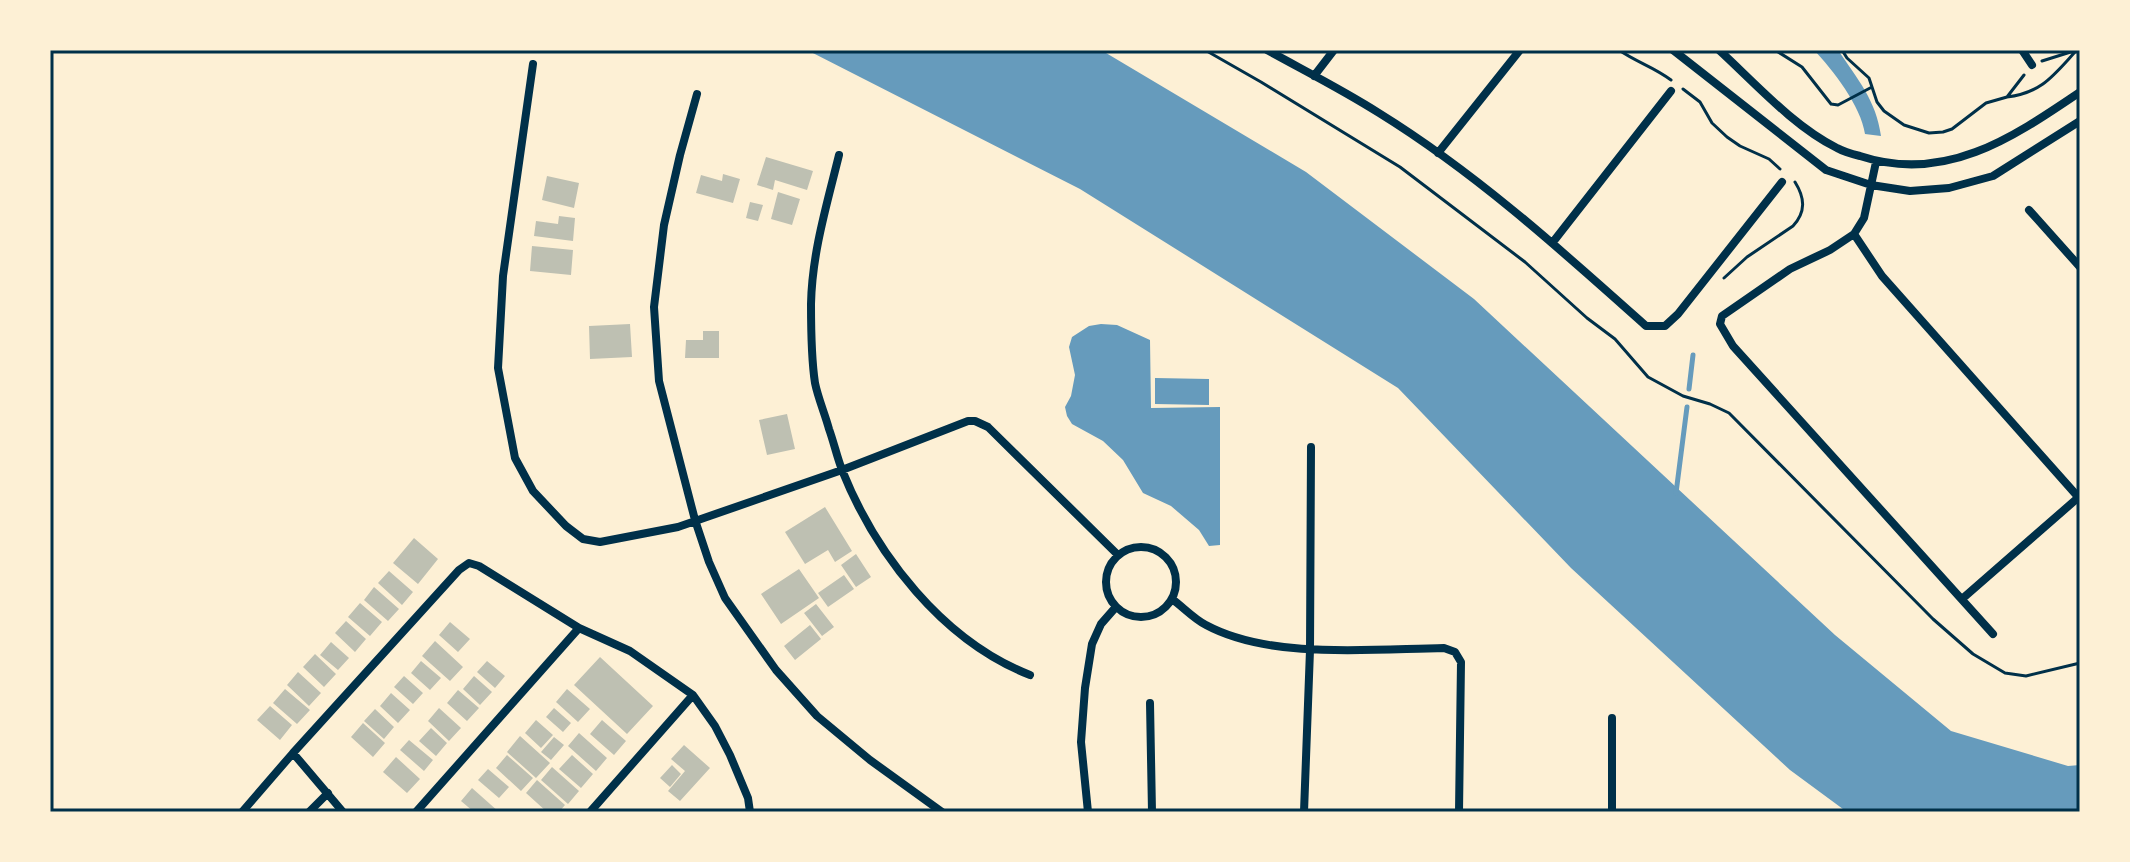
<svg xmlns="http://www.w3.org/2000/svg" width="2130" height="862" font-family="Cabin,sans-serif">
<rect width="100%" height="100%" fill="#fdf0d5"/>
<path fill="#669bbc" d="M807,50H1101L1306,172L1474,299L1835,635L1951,731L2068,766L2080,765V812H1847L1790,770L1571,568L1398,388L1080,189Z
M1814,50H1838C1858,80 1876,100 1881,136L1865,134C1861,106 1833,70 1814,50Z
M1101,324L1117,325L1150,340L1151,408L1220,407V545L1209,546L1199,530L1171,506L1143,493L1123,460L1103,441L1072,424L1067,416L1065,407L1071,396L1075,375L1069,347L1072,337L1089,326Z
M1155,378L1209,379V405L1155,404Z"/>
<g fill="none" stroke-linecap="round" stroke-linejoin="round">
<path stroke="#669bbc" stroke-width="5" d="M1689,389L1693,355
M1676,493L1687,407"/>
</g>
<path fill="#bec0b2" d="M766,157L813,171L807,190L775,180L773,190L757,185Z
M723,174L740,179L733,203L696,193L701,175L722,181Z
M547,176L579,183L574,208L542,200Z
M778,192L800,199L792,225L771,219Z
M750,202L763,205L758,221L746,218Z
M559,216L575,218L573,241L534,236L536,221L558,224Z
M532,246L573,250L571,275L530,271Z
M630,324L632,357L590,359L589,326Z
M703,331H719V358H685L686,340H703Z
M787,414L795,449L767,455L759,420Z
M825,507L852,551L835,562L828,550L805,564L785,532Z
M414,538L438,559L418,584L393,563Z
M856,554L871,577L856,587L841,565Z
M799,569L819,598L781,624L761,594Z
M389,571L413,592L402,605L378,583Z
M844,575L854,589L828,607L818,593Z
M374,587L399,609L388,621L364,600Z
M360,603L382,622L370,636L348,617Z
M816,604L834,627L822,636L804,613Z
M346,621L366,639L355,652L335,633Z
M450,622L470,639L458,652L439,635Z
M810,625L821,639L795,660L784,646Z
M435,641L463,667L450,681L422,656Z
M331,642L349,658L338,670L320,655Z
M315,654L336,674L324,687L303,667Z
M600,657L653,706L627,734L574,685Z
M421,661L441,678L430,690L411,673Z
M487,661L505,676L495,688L477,672Z
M298,672L321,693L309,706L287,685Z
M404,676L423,693L413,704L394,687Z
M474,676L492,692L480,705L463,689Z
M285,689L310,710L297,724L273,703Z
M567,689L590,709L578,722L556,702Z
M458,690L479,708L467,721L447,703Z
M391,693L410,710L398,723L380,706Z
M270,706L292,725L280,740L257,720Z
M439,708L461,728L449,741L428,721Z
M554,708L571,723L563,732L546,717Z
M375,709L394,727L384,739L364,721Z
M536,720L553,735L541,748L525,733Z
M602,720L626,741L614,755L590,734Z
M363,723L385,743L373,757L351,737Z
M431,728L447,743L436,756L419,741Z
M579,733L607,758L596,771L568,746Z
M520,736L550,763L536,778L507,752Z
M554,737L564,745L551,760L541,752Z
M409,740L433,760L424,771L400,750Z
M684,745L710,768L680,801L668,791L685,771L671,759Z
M507,755L533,778L521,791L496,768Z
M572,755L593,774L581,788L559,769Z
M396,757L420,779L407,793L383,772Z
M672,765L681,774L670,787L660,778Z
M552,767L579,791L568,804L541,780Z
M488,769L509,787L499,798L478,780Z
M537,780L565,805L559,812H547L526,793Z
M472,788L499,812H474L461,801Z"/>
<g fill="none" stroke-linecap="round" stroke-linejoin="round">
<path stroke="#003049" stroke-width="3" d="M1205,50L1261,82L1400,167L1525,262L1587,318L1615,339L1648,377L1683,396L1710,404L1729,413L1933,619L1973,654L2005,673L2026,676L2080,663
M1619,50C1636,62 1654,67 1671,80
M1775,50L1802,67L1831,104L1838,105L1872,87
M1842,50L1847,58L1869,78L1877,102L1884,111L1904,125L1929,133L1943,132L1952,129L1986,103L2007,97L2024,75
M2042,61L2077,50
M1683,89L1700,102L1712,123L1727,137L1740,146L1769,159L1780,169
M2007,97C2041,93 2053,76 2075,52
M1724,278L1747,257L1793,226C1806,212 1805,198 1795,182"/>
<path stroke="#003049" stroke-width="8" d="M1267,50C1305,71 1343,90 1379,113C1476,173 1561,250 1646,326H1665L1678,314L1782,182
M1673,50L1826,170L1871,185L1910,191L1949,188L1993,176L2080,121
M1719,50C1755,83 1793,126 1837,148C1844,152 1852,154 1860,156C1945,184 2012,138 2080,92
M2022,50L2032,65
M533,64L503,276L498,368L515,458L533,491L566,526L583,539L600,542L678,527L842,470L968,421H975L988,427L1118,555
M1314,76L1334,50
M697,94L680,155L664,225L654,307L659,381L695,520L709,562L725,598L776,670L817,716L870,760L942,812
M1438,153L1520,50
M839,155C827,204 812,253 811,304C811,330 811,357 815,383C818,398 825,414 829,429C834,443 837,457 842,470C876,555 943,641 1030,675
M1876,162L1864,218L1854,234L1830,250L1790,269L1722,316L1720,324L1733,346L1993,634
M2029,210L2080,267
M1854,234L1882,276L2080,499
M1553,242L1671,91
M1106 582a35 35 0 1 1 70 0a35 35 0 1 1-70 0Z
M1172,599C1183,607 1194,619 1206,625C1271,660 1373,649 1444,648L1455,652L1461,662L1459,812
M1962,599L2080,496
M1150,703L1152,812
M1612,718V812
M242,812L293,753
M309,812L328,793
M343,812L293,753L459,570L469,563L479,566L579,628L630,651L693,695L715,726L730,755L748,798L750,812
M416,812L579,628
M590,812L693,695
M1088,812L1081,742L1085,688L1092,644L1101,624L1115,608
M1304,812L1310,650L1311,447"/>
</g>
<rect width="2130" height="862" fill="none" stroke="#fdf0d5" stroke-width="104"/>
<rect x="52" y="52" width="2026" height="758" fill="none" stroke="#003049" stroke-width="3"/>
</svg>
